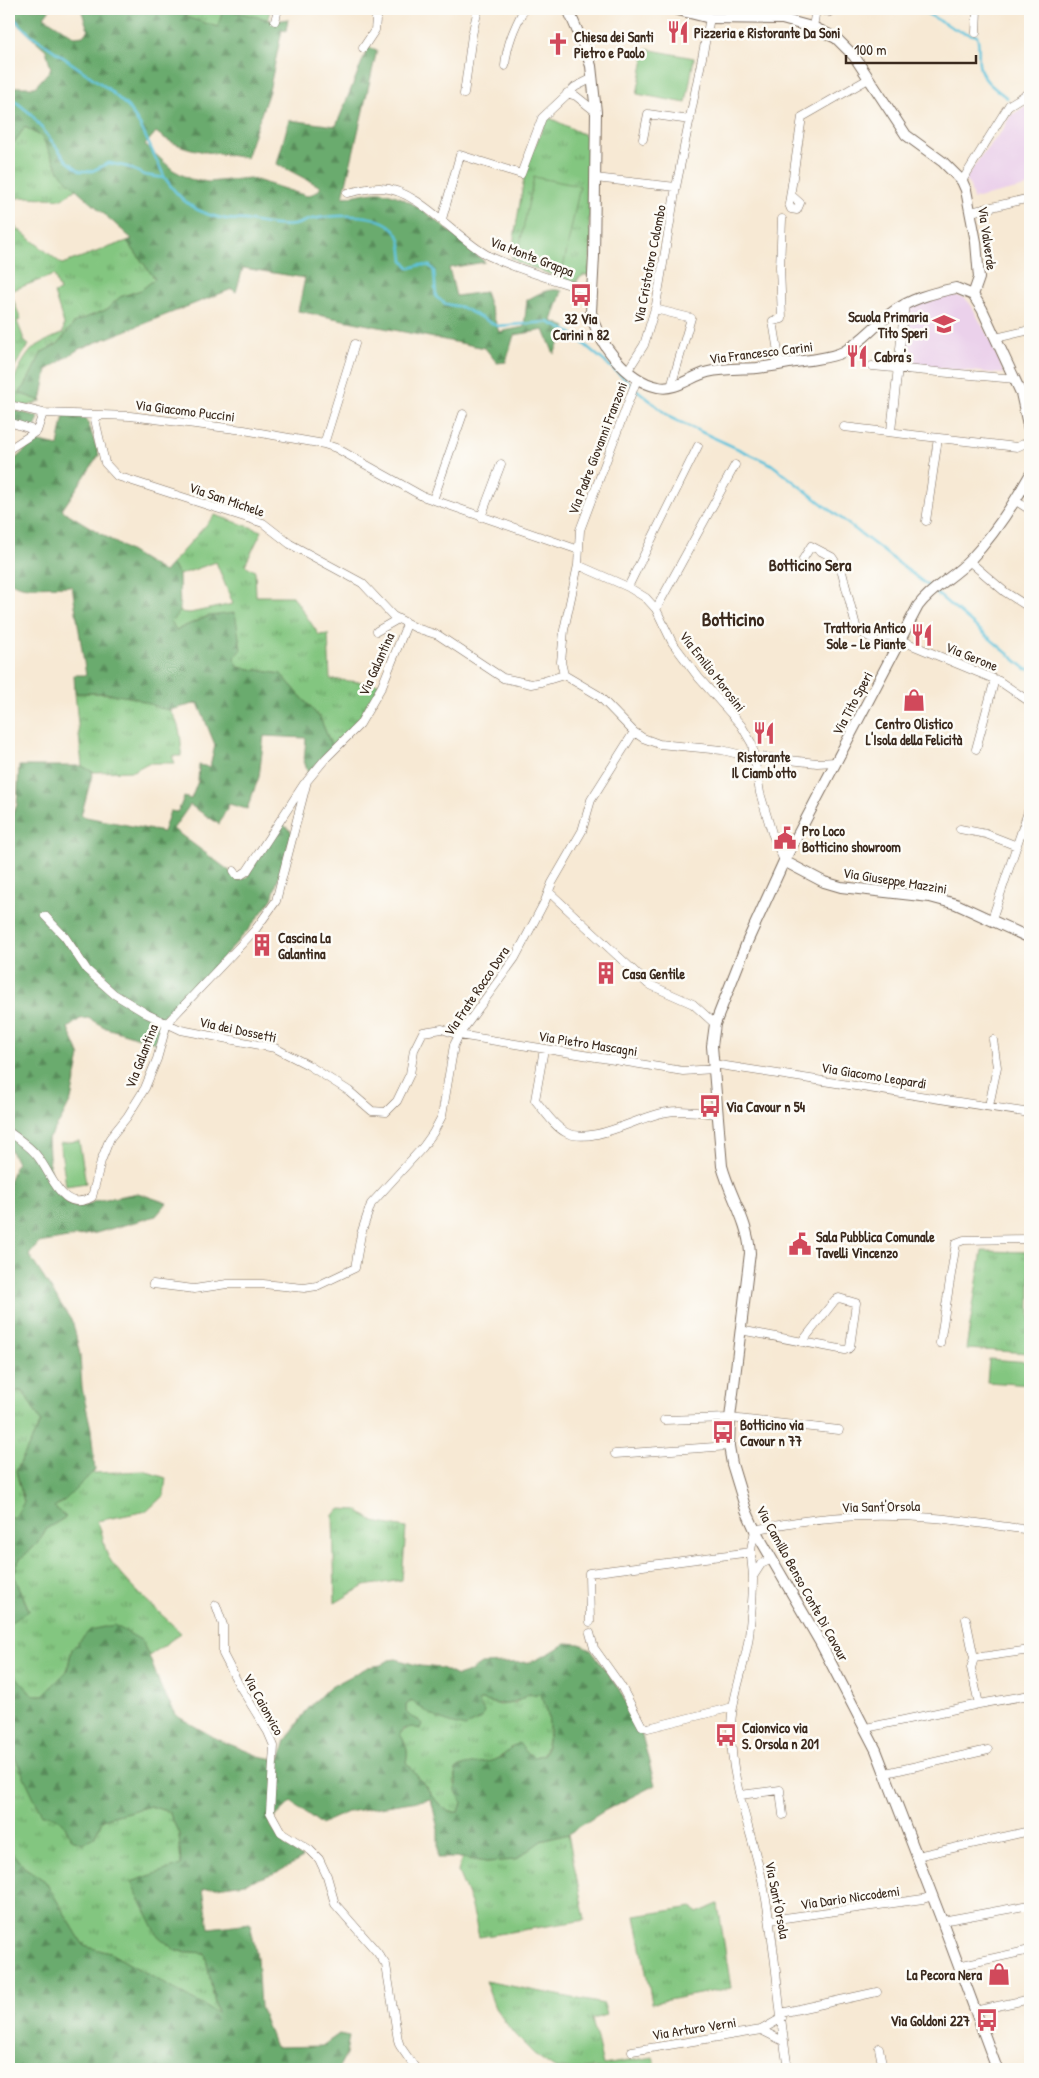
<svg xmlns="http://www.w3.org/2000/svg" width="1039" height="2078" font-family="'Patrick Hand',sans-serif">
<defs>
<pattern id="grass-tufts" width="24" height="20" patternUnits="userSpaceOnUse" patternTransform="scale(1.25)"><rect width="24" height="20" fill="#83c680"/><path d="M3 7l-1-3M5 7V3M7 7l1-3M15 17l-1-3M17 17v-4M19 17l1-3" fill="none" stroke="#6ca168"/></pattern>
<pattern id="forest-firs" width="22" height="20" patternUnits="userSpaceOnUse" patternTransform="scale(1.25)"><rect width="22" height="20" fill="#6aab6e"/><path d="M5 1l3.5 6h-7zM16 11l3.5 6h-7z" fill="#588b5a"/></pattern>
</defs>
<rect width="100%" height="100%" fill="#fdfcf7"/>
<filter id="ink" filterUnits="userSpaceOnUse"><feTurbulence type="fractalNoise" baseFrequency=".02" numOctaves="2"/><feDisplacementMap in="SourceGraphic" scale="10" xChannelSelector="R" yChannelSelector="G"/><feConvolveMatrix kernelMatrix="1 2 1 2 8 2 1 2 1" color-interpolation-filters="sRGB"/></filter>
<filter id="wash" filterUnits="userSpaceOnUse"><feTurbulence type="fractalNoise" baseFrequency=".0096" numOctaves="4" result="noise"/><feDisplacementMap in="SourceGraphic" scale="20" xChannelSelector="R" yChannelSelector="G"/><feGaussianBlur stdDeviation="1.12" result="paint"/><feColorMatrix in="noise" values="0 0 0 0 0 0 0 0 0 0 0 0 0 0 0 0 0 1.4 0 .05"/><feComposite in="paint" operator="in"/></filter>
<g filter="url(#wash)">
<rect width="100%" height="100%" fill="#f7e9d4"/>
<path fill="#ebd1eb" d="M1030,103V186L973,199L970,186L965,180L981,156L1002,131L1010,116Z
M953,295L965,298L971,305L990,340L1004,374L903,365L909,307Z"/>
<path fill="url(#grass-tufts)" stroke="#5f784f" d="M187,9H270L268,20L223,9L218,28L185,17Z
M548,117L593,139L589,230L592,231L589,275H584L578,279L576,284L517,262L516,260L511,257L526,166Z
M25,127L42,137L60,173L76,189L62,199L27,197L9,199V147H11Z
M9,222L62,264L127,241L155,279L141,290L120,297L106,310L75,322L58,344L42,352L25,386L19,393L41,401L27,406L9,402C9,387 22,357 35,347C43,342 54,337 63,333L64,324L54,293L60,291L54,275L10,291L21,320L17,321L25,342L29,345L15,366L9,381Z
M215,515L262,531L245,565L255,571L256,596H293L319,635L328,634L330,679L380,684L356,723L332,747L320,718L281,674L238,667L208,616L176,630L171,621L180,612L190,613L233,604L216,562L179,575L171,564Z
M75,693C95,693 115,693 134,698C146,701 157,708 170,710C180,724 182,739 181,756H172L175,763H148L133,771L93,772L82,766Z
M982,1251L1030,1252V1353L966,1349Z
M9,1390L24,1392L41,1422L16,1471L24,1502L14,1520L9,1516Z
M144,1471L166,1478L164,1495L147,1511L97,1521C104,1534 103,1544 107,1554C117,1576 162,1614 181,1633L149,1656L141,1640L72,1649L67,1671L43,1695H33L9,1669V1623L29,1610L14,1575L19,1560L37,1544L46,1529L66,1517L53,1507L60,1504L92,1473Z
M341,1509L357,1510L374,1522L406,1528L402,1580L364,1586L335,1603L333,1515Z
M529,1694H540C550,1710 553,1739 542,1755L534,1757L514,1745C505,1756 493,1762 479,1764C470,1765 463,1764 456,1770L455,1784L462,1803L459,1812H449L439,1804L406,1762C409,1751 406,1744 400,1734C404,1728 413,1726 419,1720L411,1718L406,1712V1705L413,1700L423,1710L482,1700L500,1705L515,1703Z
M9,1749H11L53,1815L63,1821L71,1839L94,1837L103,1819L150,1806L169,1812L179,1834L181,1866L131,1882L176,1951L205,1953L217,2014L110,1953L84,1946L45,1881L24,1867L9,1849Z
M568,1834L585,1920L479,1937L471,1903L458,1872L462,1858L486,1862L515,1860L541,1841Z
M718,1904L731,1988L652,2003L635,1916L692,1907L697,1913Z
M485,1981L604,2004L607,2015L592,2019L603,2065L653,2057L657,2069H556L534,2054L514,2034L495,2008Z"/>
<path fill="url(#forest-firs)" stroke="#526a46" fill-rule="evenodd" d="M9,9H50L44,17L75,37L83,36L88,30L81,9H187L186,17L218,27L223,9L275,21L288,19L286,31L282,30L269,91L246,158C215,152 181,153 156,132L145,145L173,170L190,179L208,182L250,178L307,196L317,192L321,187L277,164L289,120L336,126L368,47L377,50L343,197C355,196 370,191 381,192C414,195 460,241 485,262L449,268L456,296L485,292L499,332L524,327L527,300C538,294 549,287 562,291L552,321L566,327L554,354L544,330L514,335L506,362L497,363L485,348L298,311L305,278L243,268L236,292L232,289L79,349L47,370L41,401L19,393L25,386L42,352L58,344L75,322L106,310L120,297L141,290L155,279L127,241L132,239L76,189L60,173L42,137L25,127L11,147H9V84L14,87H35L51,69L46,50L9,16Z
M9,409L39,417L35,428L19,429L9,426Z
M64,415L86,417L99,455L62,510L164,572L171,564L179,575L180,612L171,621L176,630L209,616L235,613L241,649L234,658L238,667L281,674L320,718L332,747L308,773L304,761L306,738L264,736L259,777L247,809L229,804L219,824L190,805L173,829L231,872L238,881L247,877L280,822L292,832L272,899L250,928L168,1017L159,1044L106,1028L88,1018L80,1019L68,1028L80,1056L71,1100L61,1120L48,1139L50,1171L65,1201L75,1206H85L95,1201L138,1193L167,1203L156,1216L96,1233L39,1243L29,1255L73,1323L80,1355L82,1388L91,1429L95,1470L65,1500L54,1507L66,1517L46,1529L37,1544L19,1560L14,1575L29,1611L9,1623V1516L14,1519L24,1502L16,1471L41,1422L24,1392L9,1390V1181L17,1163L9,1147V822L17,805L19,766H82L93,772L81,816L163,832L170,811L178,812L184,797L191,799L198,781L199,765L210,767L215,745L198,703L170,710L159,708L135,698L104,693H75L74,675H86L72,586L26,587L10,583L9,468L13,461L35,441L58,446Z
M114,1625L141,1640L149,1656L162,1690L177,1716L217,1739L259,1756L280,1760L286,1740L306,1711L327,1689L368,1667L381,1665L389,1660L396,1659L420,1666L441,1668L457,1676L469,1672L481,1664L531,1662L550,1653L566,1643L580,1644L591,1650L619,1689L642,1735L655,1785L604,1811L568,1834L541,1841L515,1860L486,1862L462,1858H438V1829L431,1799L347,1812L321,1824L291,1802L269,1823L285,1846L303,1858L278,1872L245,1883L203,1889L209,1928L250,1923L257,1957L260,2007L275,2047L322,2046L339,2034L349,2036L346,2054L338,2069H9V1849L24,1867L45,1881L84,1946L110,1953L217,2013L205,1953L176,1951L158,1936L131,1882L181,1865L179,1834L169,1812L150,1806L103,1819L94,1837L83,1843L71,1839C64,1823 62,1815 42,1815L11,1749H9V1669L33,1695H43L67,1671L72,1649L90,1630ZM529,1694H540C550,1710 553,1739 543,1755L534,1757L525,1751L519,1743C510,1747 506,1755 497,1759C484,1765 466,1761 456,1770V1791L462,1803L459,1812H449L439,1804L406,1762C409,1751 406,1744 400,1734L403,1729L412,1727L420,1729L422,1724C418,1718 411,1718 406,1712V1705L412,1700C429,1716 443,1722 465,1727L482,1718L484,1712L478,1702L482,1700C503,1706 510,1706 529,1694Z"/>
<path fill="#83c680" stroke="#5f784f" d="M646,49L694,58L686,103L637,94Z
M534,177L580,186L563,268L517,258Z
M79,1141L86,1183L66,1186L60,1143Z
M989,1359L1030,1362V1385L987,1382Z"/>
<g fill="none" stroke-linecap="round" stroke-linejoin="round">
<path stroke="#5dc2db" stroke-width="2.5" d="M918,9L959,31L977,36C980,45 978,55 979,64C981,80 996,89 1007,98
M9,14L30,34L107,88L128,107L141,127L165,178
M9,96L31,114L67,161L80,171H92L109,163L128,167L144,175L165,178C181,202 197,214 226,219C232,220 239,219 245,220C261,223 278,227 294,225C300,224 306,220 312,219C336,215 384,210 398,235C402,243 402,252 403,261L410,268L420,265L430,266L434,271L436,297L446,304L461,307L497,326L548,322L571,333L632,385
M636,389L671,418L771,464L932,589
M936,593L1026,669H1030"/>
</g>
</g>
<g filter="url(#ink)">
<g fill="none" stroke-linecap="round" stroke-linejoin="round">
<defs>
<path id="minor" d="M817,9L829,12L830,9
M731,19L732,9
M782,19L783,9
M275,21L278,9
M813,27L816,9
M976,33L977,9
M363,48L375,30L377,9
M505,66C507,44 514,28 524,9
M567,93L576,96L596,112
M464,94L472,35L478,9
M643,139L648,114L690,120
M595,178L676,187
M962,181L1009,105L1030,92
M347,193C358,191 370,187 381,188C419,189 457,240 489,256C519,270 552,279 583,289L592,295
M791,195L800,203L797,210L791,209L789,204L802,117L870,78
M971,212L1030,198
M442,219L460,155L521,174L542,118L575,87L593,78
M655,309L691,318L671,387
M996,338L1030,330
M780,364L773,321L782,319L780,267L782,219
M872,366L1015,379
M628,370L644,345L656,305L676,187L710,18
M9,405L43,413L130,416L244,430L324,444L336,448L422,496L579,550
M94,415L105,463L117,476L263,523L290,544L362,583L393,616L416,628L438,635L503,678L531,684L541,682L564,675
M9,422L37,431
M844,427L1017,447L1030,441
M891,431L905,303
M324,444L355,344
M9,449L37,431L43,413
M433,500L463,414
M1016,501L1030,510
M481,517L501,464
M926,521L938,438
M803,559L811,546L832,557L842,572L857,630L880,643L885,635L900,640L999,681L1030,702
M969,561L1005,592L1030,608
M578,565L628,587L646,598L656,609L672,642L699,678L741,725L752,744L760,793L772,833L784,861
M628,587L698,446
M656,609L735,465
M377,631L398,619
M564,675L561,662L564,630L578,565L580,530L637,379
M564,675L598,695L634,732L643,738L659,744L722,750L742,755L817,763L836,762
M976,749L995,679
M960,829L986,834L1017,846
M234,871L237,875H241L247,871L304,784
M549,892L648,984L693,1004L715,1024
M45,916L65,937L87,970L114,994L147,1014L181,1030L275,1048L308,1065L349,1091L372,1111L386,1112L397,1101L410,1074L414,1050L423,1032L442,1029L459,1035L683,1071L714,1069
M992,919L1030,806
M544,1049L535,1100C544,1110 554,1127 567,1133C593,1145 639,1116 667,1112C683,1109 701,1113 717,1114
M713,1064L1030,1113
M989,1106L997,1067L993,1040
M9,1132C19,1139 31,1147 38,1157C53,1176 62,1214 92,1197L101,1161L110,1138L127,1117L145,1088L157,1059L167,1023L255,930L276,901L307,781L326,758L360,724L382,686L407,624
M153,1284L194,1289L227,1284H263L304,1288L317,1286L355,1268L361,1234L371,1204L423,1147L433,1133L442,1116L454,1045L459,1035L515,958L545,901L552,883L582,831L591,800L634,732
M740,1330L845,1350L848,1349L850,1347L856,1303L839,1298L835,1300L802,1342
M940,1343L956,1243L964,1240L1030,1239
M664,1420L730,1418L839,1430
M615,1454L729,1446
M754,1575L761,1564L772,1559
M216,1605L223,1625V1654L239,1685L268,1732L274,1746L270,1812L281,1832L310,1850L319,1859L327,1876L335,1904L377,1952L386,1965L398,2040L400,2046L416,2069
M966,1619L974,1658L971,1668L979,1704
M590,1622L589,1573L751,1552
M590,1633L594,1648L621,1686L642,1726L648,1728L733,1707
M974,1658L1030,1650
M866,1728L979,1704L1030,1695
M886,1773L988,1750
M740,1795L780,1790L783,1815
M917,1856L1030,1831
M770,1920L923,1899L932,1896
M942,1921L1030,1905
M958,1966L1030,1950
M974,2011L1030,1999
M781,2013L877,1992
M761,2030L783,2041
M879,2048L883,2069
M632,2051L761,2030L782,2018
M788,2069C778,2009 776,1948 764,1889C754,1837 731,1786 731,1733C730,1700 745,1668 749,1636C751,1617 753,1598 753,1579C753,1570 751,1561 751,1553C751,1545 754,1537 755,1530C813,1516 876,1513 935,1518C967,1521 999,1526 1030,1530"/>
<path id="tertiary" d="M568,9L586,51L591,66L596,112L594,256L591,312C597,342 627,381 658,387C676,391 691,376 708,372C724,368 741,369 757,368C775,366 792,362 810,360C821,358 833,357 843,352C861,343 873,327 890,314C909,299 932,293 956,288L973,295L982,309L1021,393L1030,434
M674,9L710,18L782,19L815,28L836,38L854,56L906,135L943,162L962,181L966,190L976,242L979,278L973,295
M784,861L824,882L841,887L930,897L956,904L1030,938
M997,2069L942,1921L876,1750L820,1642L755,1530L746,1510L732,1464L729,1446L730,1418L750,1253C748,1221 730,1196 722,1166L712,1046L715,1024L748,940L784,861L918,606C932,587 954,577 970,560C994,535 1013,505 1030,475"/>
</defs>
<use href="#minor" stroke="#7d6d5e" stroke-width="9"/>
<use href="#tertiary" stroke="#7d6d5e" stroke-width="12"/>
<use href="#minor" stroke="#fff" stroke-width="8"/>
<use href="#tertiary" stroke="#fff" stroke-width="10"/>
</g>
</g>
<defs>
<symbol id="restaurant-bare" viewBox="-9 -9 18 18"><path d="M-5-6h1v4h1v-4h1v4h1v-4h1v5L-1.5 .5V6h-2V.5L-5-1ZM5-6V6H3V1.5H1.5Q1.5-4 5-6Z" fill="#d1495b" stroke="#fdfcf7" stroke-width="2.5" paint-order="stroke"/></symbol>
<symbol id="church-bare" viewBox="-9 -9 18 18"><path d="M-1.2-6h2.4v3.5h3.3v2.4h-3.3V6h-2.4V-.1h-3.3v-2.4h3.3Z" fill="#d1495b" stroke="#fdfcf7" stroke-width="2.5" paint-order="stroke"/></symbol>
<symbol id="bus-bare" viewBox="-9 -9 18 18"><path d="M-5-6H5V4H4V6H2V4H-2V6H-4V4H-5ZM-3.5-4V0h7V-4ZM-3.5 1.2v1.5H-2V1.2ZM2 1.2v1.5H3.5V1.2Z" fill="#d1495b" stroke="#fdfcf7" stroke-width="2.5" paint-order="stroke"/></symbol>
<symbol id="school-bare" viewBox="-9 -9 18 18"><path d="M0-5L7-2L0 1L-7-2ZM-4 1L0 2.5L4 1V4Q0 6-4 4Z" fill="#d1495b" stroke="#fdfcf7" stroke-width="2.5" paint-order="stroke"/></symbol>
<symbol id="shop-bare" viewBox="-9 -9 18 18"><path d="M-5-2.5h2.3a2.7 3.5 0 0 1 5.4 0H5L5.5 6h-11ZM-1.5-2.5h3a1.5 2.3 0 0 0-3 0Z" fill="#d1495b" stroke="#fdfcf7" stroke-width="2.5" paint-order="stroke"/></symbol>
<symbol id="civic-bare" viewBox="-9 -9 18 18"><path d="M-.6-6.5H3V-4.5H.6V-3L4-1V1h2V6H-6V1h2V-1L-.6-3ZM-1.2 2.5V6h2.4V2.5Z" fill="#d1495b" stroke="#fdfcf7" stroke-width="2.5" paint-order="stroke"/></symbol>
<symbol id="building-bare" viewBox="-9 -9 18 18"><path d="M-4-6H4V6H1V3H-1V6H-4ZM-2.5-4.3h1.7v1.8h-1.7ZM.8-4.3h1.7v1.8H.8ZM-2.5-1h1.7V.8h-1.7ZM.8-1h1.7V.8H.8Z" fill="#d1495b" stroke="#fdfcf7" stroke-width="2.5" paint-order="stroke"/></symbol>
</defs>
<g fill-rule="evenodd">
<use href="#restaurant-bare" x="662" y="16" width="32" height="32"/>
<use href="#church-bare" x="542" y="28" width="32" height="32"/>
<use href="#bus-bare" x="565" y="279" width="32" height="32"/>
<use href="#school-bare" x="928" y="308" width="32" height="32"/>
<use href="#restaurant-bare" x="841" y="340" width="32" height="32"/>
<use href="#restaurant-bare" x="906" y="619" width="32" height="32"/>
<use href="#shop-bare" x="898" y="684" width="32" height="32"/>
<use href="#restaurant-bare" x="748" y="717" width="32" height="32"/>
<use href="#civic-bare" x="769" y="822" width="32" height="32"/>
<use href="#building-bare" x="246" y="929" width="32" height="32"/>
<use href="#building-bare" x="590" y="957" width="32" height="32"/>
<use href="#bus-bare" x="694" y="1090" width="32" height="32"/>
<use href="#civic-bare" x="784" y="1228" width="32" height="32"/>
<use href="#bus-bare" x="707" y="1416" width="32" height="32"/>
<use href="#bus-bare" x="710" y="1719" width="32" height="32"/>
<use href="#shop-bare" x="983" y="1958" width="32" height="32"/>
<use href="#bus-bare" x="971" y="2004" width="32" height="32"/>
</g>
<g text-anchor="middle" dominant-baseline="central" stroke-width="5" stroke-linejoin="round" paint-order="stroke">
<g font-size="14" font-weight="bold" fill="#3b2a1e" stroke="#fdfcf7" text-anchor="start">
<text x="694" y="32">Pizzeria e Ristorante Da Soni</text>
<text x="574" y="36">Chiesa dei Santi<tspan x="574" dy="16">Pietro e Paolo</tspan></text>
<text x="928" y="316" text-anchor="end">Scuola Primaria<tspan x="928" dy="16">Tito Speri</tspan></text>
<text x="581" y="318" text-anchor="middle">32 Via<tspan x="581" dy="16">Carini n 82</tspan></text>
<text x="874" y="356">Cabra's</text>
<text x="906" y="627" text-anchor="end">Trattoria Antico<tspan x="906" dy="16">Sole - Le Piante</tspan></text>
<text x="914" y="723" text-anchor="middle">Centro Olistico<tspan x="914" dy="16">L'Isola della Felicità</tspan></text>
<text x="764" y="756" text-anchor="middle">Ristorante<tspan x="764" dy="16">Il Ciamb'otto</tspan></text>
<text x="802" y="830">Pro Loco<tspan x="802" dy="16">Botticino showroom</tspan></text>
<text x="278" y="937">Cascina La<tspan x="278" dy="16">Galantina</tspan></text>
<text x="622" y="973">Casa Gentile</text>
<text x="726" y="1106">Via Cavour n 54</text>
<text x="816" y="1236">Sala Pubblica Comunale<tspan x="816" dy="16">Tavelli Vincenzo</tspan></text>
<text x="740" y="1424">Botticino via<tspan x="740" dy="16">Cavour n 77</tspan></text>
<text x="742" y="1727">Caionvico via<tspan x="742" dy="16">S. Orsola n 201</tspan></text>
<text x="982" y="1974" text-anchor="end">La Pecora Nera</text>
<text x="970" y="2020" text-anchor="end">Via Goldoni 227</text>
</g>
<g font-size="14" fill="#3b2a1e" stroke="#fdfcf7">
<text transform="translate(988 238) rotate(82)">Via Valverde</text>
<text transform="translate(532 256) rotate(21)">Via Monte Grappa</text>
<text transform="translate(649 264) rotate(-79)">Via Cristoforo Colombo</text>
<text transform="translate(761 352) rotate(-7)">Via Francesco Carini</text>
<text transform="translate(185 410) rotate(7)">Via Giacomo Puccini</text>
<text transform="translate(597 448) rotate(-69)">Via Padre Giovanni Franzoni</text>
<text transform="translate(227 499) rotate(19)">Via San Michele</text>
<text transform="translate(972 656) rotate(22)">Via Gerone</text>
<text transform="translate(376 664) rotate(-66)">Via Galantina</text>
<text transform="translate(713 671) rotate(52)">Via Emilio Morosini</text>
<text transform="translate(852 703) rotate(-62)">Via Tito Speri</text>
<text transform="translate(895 880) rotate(9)">Via Giuseppe Mazzini</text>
<text transform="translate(476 991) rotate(-56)">Via Frate Rocco Dora</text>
<text transform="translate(238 1029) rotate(12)">Via dei Dossetti</text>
<text transform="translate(588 1043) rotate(9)">Via Pietro Mascagni</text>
<text transform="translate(141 1056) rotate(-69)">Via Galantina</text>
<text transform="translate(874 1075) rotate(9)">Via Giacomo Leopardi</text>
<text transform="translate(881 1506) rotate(-1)">Via Sant'Orsola</text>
<text transform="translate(803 1583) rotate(61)">Via Camillo Benso Conte Di Cavour</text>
<text transform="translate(264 1704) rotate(61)">Via Caionvico</text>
<text transform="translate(850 1897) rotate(-8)">Via Dario Niccodemi</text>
<text transform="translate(778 1900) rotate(79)">Via Sant'Orsola</text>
<text transform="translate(694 2028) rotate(-9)">Via Arturo Verni</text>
</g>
<g font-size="16" font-weight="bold" fill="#3b2a1e" stroke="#fdfcf7">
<text x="810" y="565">Botticino Sera</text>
</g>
<g font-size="19" font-weight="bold" fill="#3b2a1e" stroke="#fdfcf7">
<text x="733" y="619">Botticino</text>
</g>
</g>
<rect width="1039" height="2078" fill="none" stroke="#fdfcf7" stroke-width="30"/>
<path d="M846 55v8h130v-8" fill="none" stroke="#3b2a1e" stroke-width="2.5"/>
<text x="854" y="55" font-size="15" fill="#3b2a1e" stroke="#fdfcf7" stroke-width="4" paint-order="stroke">100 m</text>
</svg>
